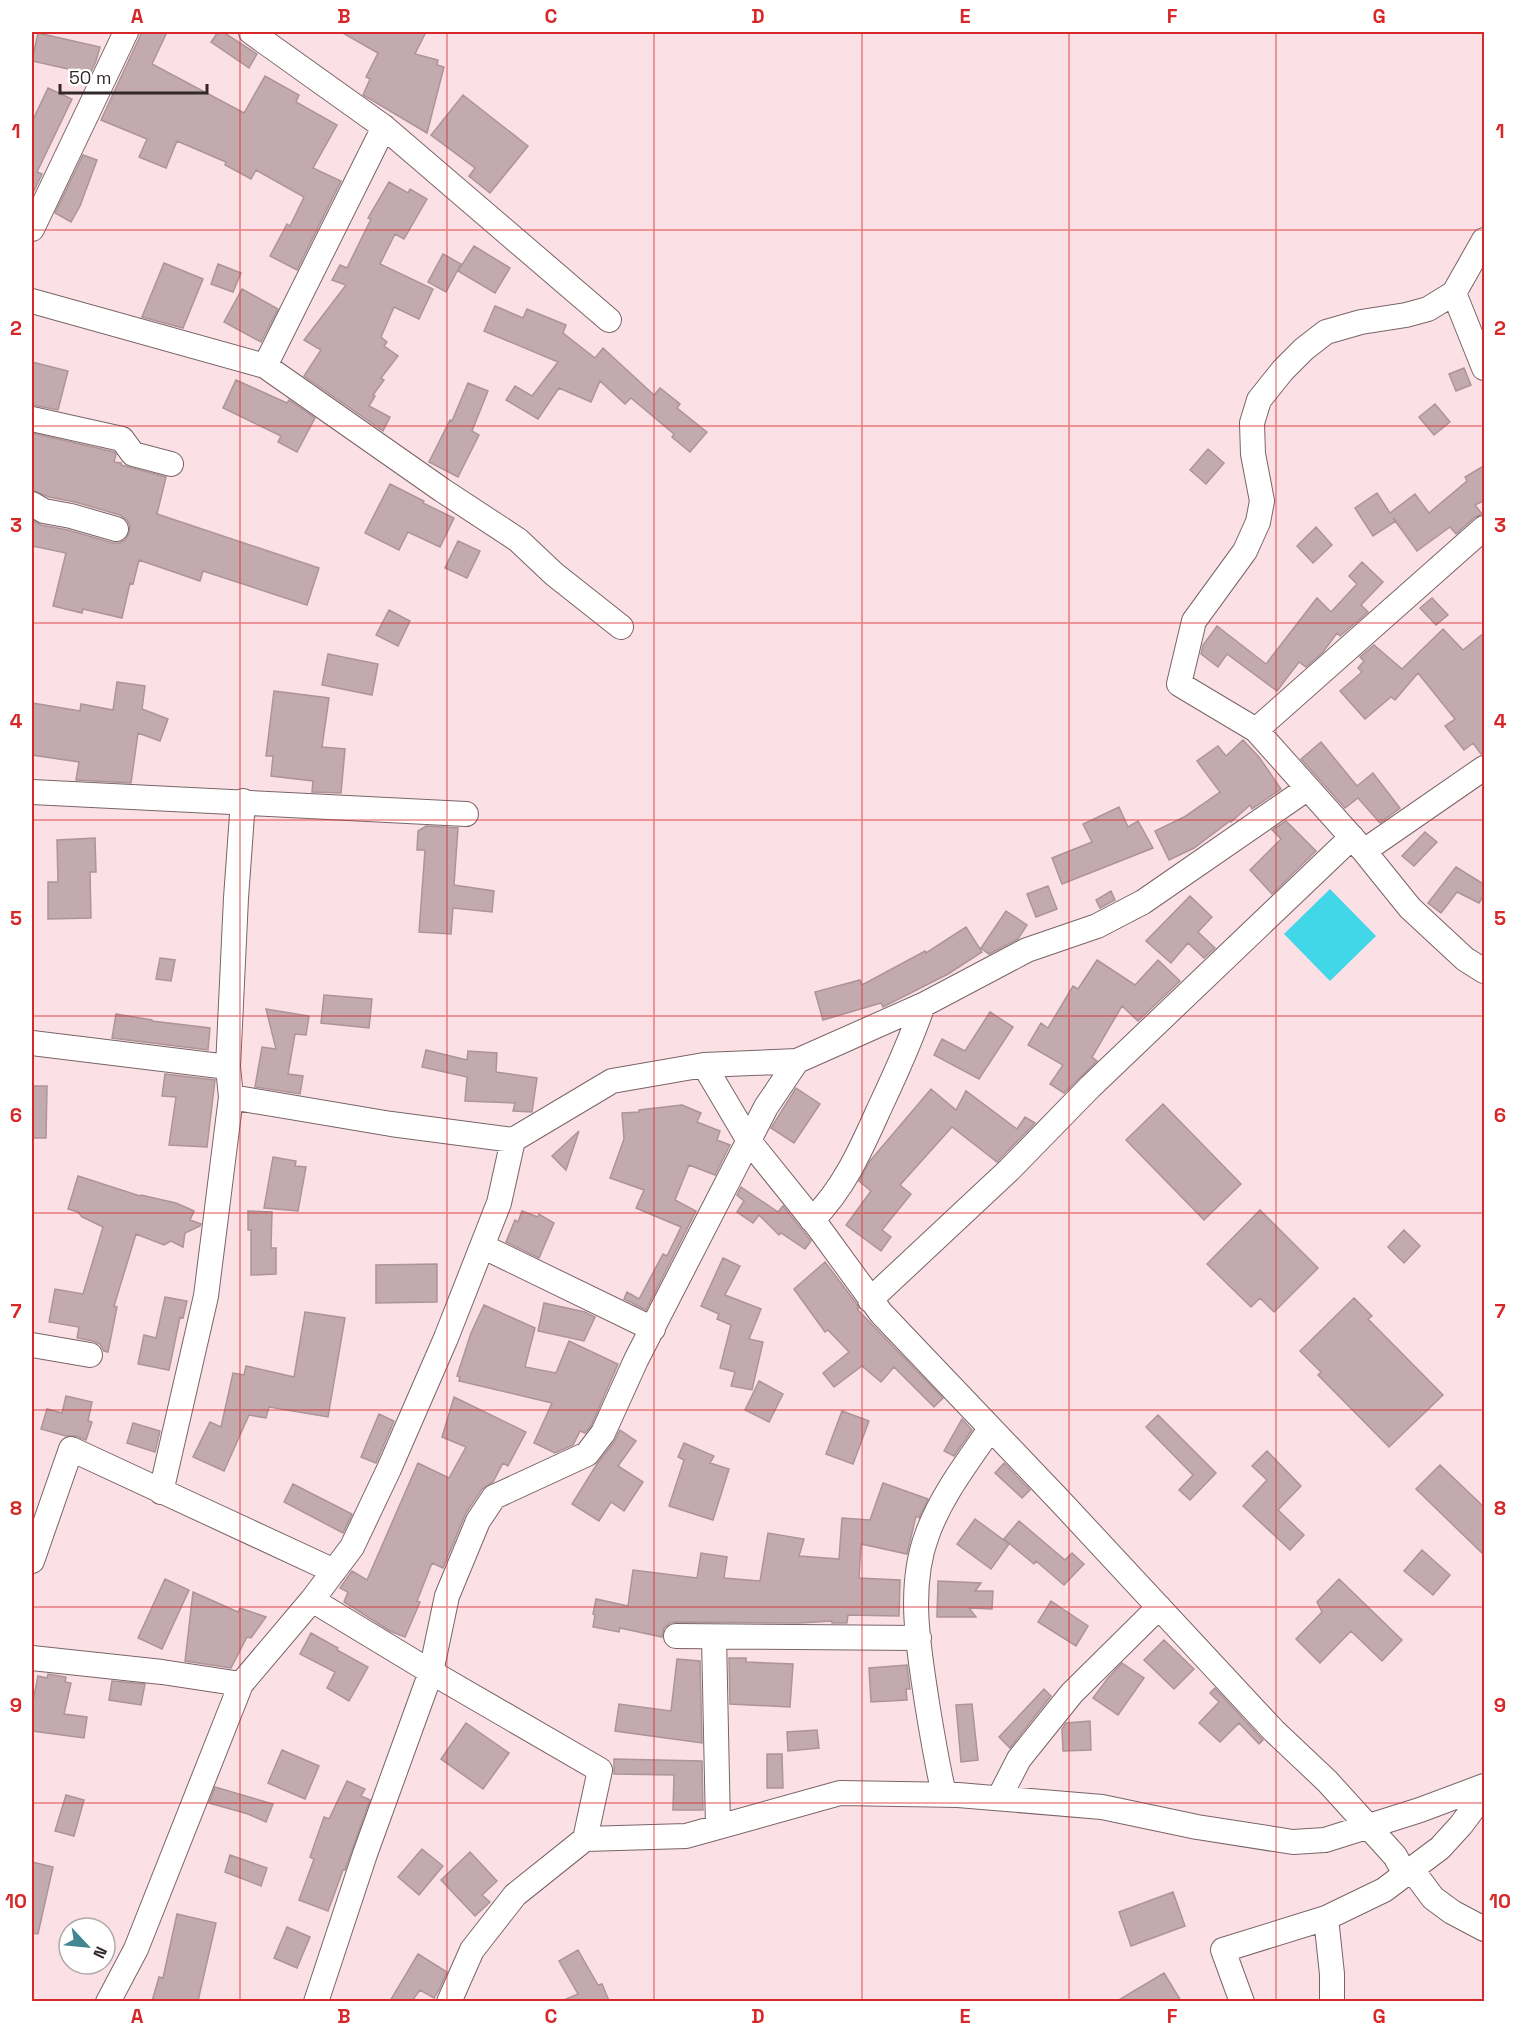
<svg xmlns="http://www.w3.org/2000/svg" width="1516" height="2033" font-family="'Space Grotesk',sans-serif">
<rect width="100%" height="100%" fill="#fbe1e5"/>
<path fill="#41d6e8" d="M1330,889L1376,936L1330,981L1284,934Z"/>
<path fill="#c3aaae" stroke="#ad9498" stroke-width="1.5" d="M142,32H167L152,64L244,113L265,76L299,95L296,102L337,125L313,168L341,181L297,270L270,256L287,224L290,226L304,197L256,170L251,179L225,165L226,162L177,141L166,168L139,157L147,139L101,120Z
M218,32H223L257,54L249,68L211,42Z
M341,32H426L415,54L438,60L437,65L444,67L427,133L363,95L370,79L366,77L378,53Z
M38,33L100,47L96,61L90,74L32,61Z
M48,88L72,99L37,172L42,174L32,195V122Z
M463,95L528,146L490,193L469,176L475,168L431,135Z
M83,155L97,160L80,206L71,222L55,213Z
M389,182L408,193L410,189L427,199L404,239L395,234L380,264L433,289L419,319L394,307L381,337L387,342L384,346L398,356L381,378L384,380L373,395L375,396L369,406L390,417L383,431L304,376L321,350L304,340L346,285L332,280L340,265L347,268L371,219L368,218Z
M474,246L510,268L495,293L458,271Z
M443,254L461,264L446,292L428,282Z
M164,263L203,279L183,328L142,317Z
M218,264L241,273L233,292L211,284Z
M242,289L278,309L261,342L224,322Z
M495,306L523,318L527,309L566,325L563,333L595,358L603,348L654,395L660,388L680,404L677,408L707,432L690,452L672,437L674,434L631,398L625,404L600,381L591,402L559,388L538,419L506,400L515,386L532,396L558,362L484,331Z
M32,362L68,371L58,410L32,405Z
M1464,368L1471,385L1456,391L1449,374Z
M236,380L287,403L289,400L315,418L297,452L278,442L281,436L223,408Z
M468,383L488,391L472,431L479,435L458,477L429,462L450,420L452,421Z
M1435,404L1450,422L1434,435L1419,417Z
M32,433L114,452L116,454L114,462L121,463V465L166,477L157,514L319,568L307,605L203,571L200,581L139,560L133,584L130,583L122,618L83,609L82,613L53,606L66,553L32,546V520L41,525L68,530L113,543H120L125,540L129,533L130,526L127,520L120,515L75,502L49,497L32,490Z
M1208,449L1224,463L1206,484L1190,470Z
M1485,465V500L1475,505L1482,514L1475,517L1456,534L1450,527L1417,551L1393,518L1396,521L1373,536L1355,508L1377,493L1390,513L1415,494L1429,513L1467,481L1465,477Z
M390,484L424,501L423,503L454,518L440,547L408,532L399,550L365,533Z
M1316,527L1332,545L1313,563L1297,546Z
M458,541L480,551L467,578L445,568Z
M1362,562L1383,582L1361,605L1368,612L1340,636L1337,633L1323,652L1306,667L1299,662L1277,691L1227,654L1218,667L1201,654L1203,645L1217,626L1266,664L1317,598L1331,612L1357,584L1349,576Z
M1432,598L1448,615L1436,625L1420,608Z
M389,610L410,621L398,646L376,635Z
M1443,629L1463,650L1485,632V754H1481L1473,743L1464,750L1445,726L1455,719L1418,673L1395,700L1391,697L1365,719L1340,691L1362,672L1358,668L1364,661L1360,657L1374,645L1402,669Z
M328,654L378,664L372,695L322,685Z
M117,682L145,686L142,709L168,719L160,741L138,733L131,783L76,780L79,762L32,755V703L80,711L81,704L113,710Z
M274,691L329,698L322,747L345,749L341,793L312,792L313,781L271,776L273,756H266Z
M1243,740L1259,757L1281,789L1252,809L1250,805L1231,822L1230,821L1194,848L1169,860L1155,831L1184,817L1220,792L1197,761L1218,746L1226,756Z
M1321,742L1357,786L1373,773L1400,808L1380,823L1358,798L1345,808L1301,759Z
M1119,807L1128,827L1138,821L1153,848L1062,884L1052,858L1092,842L1083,824Z
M1286,821L1316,851L1272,894L1250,870L1281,839L1272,830Z
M426,826L458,828L454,885L494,891L492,912L453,908L451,934L419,932L425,850H417L418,831Z
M1425,832L1437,842L1414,866L1402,856Z
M95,838L96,872H90L91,918L48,919V882H58L57,840Z
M1456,867L1485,885V893L1479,903L1457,892L1441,913L1428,903Z
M1048,886L1057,909L1036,917L1027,894Z
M1111,891L1115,900L1100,908L1096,900Z
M1190,896L1212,917L1198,932L1215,948L1204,958L1188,943L1171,963L1146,941Z
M1006,911L1027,925L1018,939L989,954L981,948Z
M966,927L982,952L948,974L883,1007L881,1003L823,1020L815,992L860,980L862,985L925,951L926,953Z
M160,958L175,960L171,981L156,979Z
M1097,960L1135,985L1158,960L1180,981L1138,1021L1122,1006L1092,1057L1097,1061L1064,1093L1050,1084L1063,1065L1028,1045L1041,1023L1048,1028L1073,986L1078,989Z
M324,995L372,999L369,1028L321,1023Z
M266,1009L309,1016L306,1035L295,1034L288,1074L303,1076L300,1094L255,1087L262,1047L276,1049Z
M990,1012L1013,1027L979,1079L934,1055L942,1039L965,1051Z
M116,1014L152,1020V1021L210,1028L208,1050L112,1038Z
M426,1050L467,1060L468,1051L497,1053L496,1072L537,1078L532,1112L513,1111L515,1103L465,1101L467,1077L422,1067Z
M165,1074L215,1080L207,1147L169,1145L176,1097L162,1096Z
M32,1086H47L46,1138H32Z
M796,1088L820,1104L794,1143L771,1128Z
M931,1089L956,1110L966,1091L1017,1129L1025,1117L1035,1123L997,1162L952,1127L900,1185L911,1194L882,1230L891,1237L881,1251L846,1225L871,1191L859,1181L870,1161Z
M1163,1104L1241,1184L1204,1220L1126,1140Z
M682,1105L701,1113L697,1122L720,1131L717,1140L730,1145L715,1175L689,1165L675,1200L696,1211L646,1310L624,1299L627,1292L639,1299L663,1254L667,1256L681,1227L636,1208L644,1190L610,1178L624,1139L622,1113L639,1112V1110Z
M579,1131L566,1170L552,1156Z
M273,1157L296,1161L295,1166L306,1167L298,1211L264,1208Z
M78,1176L140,1196L141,1195L176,1203L194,1211L190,1220L201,1224L200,1226L185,1233L183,1247L171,1241L164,1245L136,1234L114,1306L117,1307L108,1352L104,1351L100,1344L93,1341L77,1338L79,1327L49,1322L55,1289L83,1294L103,1227L82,1217L78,1212L68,1209Z
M741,1187L778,1212L783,1206L811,1241L805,1249L781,1233L779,1235L759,1215L753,1223L737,1212L744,1201L737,1195Z
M1260,1210L1318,1268L1274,1312L1260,1298L1251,1307L1207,1264Z
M248,1211L272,1212L271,1248H276V1274L251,1275V1230H248Z
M522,1211L538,1217L539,1214L554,1223L539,1258L506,1242L515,1220L518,1222Z
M1404,1230L1420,1246L1404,1263L1388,1247Z
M723,1258L740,1266L725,1295L761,1309L749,1339L763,1342L752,1390L731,1386L735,1372L720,1368L731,1325L717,1319L719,1314L701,1306Z
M825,1262L856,1303L859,1308L857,1309L943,1398L934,1407L894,1367L881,1382L862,1366L834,1387L823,1373L849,1352L828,1330L825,1332L794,1289Z
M437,1264V1302L376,1303V1265Z
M165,1297L187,1301L183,1318L180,1317L169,1370L138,1364L144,1335L156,1338Z
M1354,1298L1372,1316L1368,1319L1443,1395L1389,1447L1318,1375L1321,1372L1300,1351Z
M544,1303L585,1312L595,1317L584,1341L538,1331Z
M484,1305L535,1328L525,1367L556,1373L569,1341L618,1364L591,1426L585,1433L580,1431L573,1445L555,1453L534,1443L552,1403L459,1381L460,1377L457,1376L471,1333Z
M305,1312L345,1318L328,1417L269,1407L266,1418L249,1415L224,1471L193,1457L210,1422L221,1427L233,1373L244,1375L246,1366L294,1377Z
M759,1381L783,1394L769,1422L745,1410Z
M66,1396L92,1402L88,1421L92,1422L86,1440L76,1436H66L41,1429L47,1409L62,1413Z
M454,1397L526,1432L508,1466L503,1463L493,1482L482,1489L466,1513L443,1568L432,1563L417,1601L420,1602L405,1637L390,1631L344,1602L348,1592L340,1588L352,1571L367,1580L418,1463L449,1478L466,1447L442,1437Z
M842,1411L869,1421L853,1464L826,1454Z
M379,1414L394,1421L376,1463L361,1457Z
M1158,1415L1216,1473L1190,1500L1179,1490L1193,1475L1146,1427Z
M962,1419L972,1430L954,1456L944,1451Z
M133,1423L160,1431L155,1452L127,1443Z
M620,1430L636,1441L618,1466L643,1482L624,1511L611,1502L599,1521L572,1504L597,1464L614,1442Z
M684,1443L714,1456L710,1463L729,1469L713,1520L669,1506L684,1460L678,1457Z
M1267,1451L1301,1486L1278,1510L1304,1535L1290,1550L1243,1506L1267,1480L1252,1466Z
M1004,1463L1030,1490L1022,1498L995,1473Z
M1440,1465L1485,1508V1556L1416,1489Z
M883,1483L928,1499L919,1518L916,1516L907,1554L861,1544L859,1578L900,1580L899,1616L848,1615L847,1623H832V1621L800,1623L676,1622L670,1623L664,1628L662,1637L620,1628L619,1632L593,1627L595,1615L593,1614L596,1599L628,1606L633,1570L697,1578L701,1553L727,1557L724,1578L760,1581L768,1533L804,1539L799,1556L839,1559L842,1518L870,1520Z
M293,1484L352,1514L343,1533L284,1502Z
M975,1519L1009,1544L991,1569L957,1544Z
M1019,1521L1065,1560L1072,1553L1084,1564L1064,1585L1036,1561L1034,1564L1004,1539Z
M1422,1550L1450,1575L1433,1595L1404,1571Z
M165,1579L189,1590L162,1649L138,1638Z
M1339,1579L1402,1640L1382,1661L1351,1631L1320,1663L1296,1639L1322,1612L1317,1602Z
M938,1581L981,1583L975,1591H993L992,1609L969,1608L976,1617H937Z
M193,1592L238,1612L240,1608L266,1617L251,1638L247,1637L231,1668L185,1661Z
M1051,1601L1088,1626L1076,1646L1038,1622Z
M311,1633L338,1648L337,1650L368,1667L349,1701L327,1688L335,1672L300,1654Z
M1164,1640L1194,1669L1174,1689L1144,1660Z
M729,1658H746V1662L793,1664L790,1707L730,1704Z
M677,1659L700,1661L702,1743L615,1731L619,1704L671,1711Z
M1122,1663L1144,1678L1118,1715L1093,1698L1108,1678Z
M907,1665L910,1689H906L907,1700L871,1702L869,1668Z
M48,1674L66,1677L65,1682L71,1683L64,1714L87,1717L84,1738L32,1731V1706L38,1676L47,1678Z
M112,1681L145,1684L141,1705L109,1700Z
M1215,1688L1263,1740L1259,1744L1239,1723L1220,1742L1199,1723L1219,1702L1210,1693Z
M1044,1689L1051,1696L1010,1748L999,1737Z
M972,1704L978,1760L961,1762L956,1705Z
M1090,1721L1091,1750L1063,1751L1062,1729L1066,1723Z
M466,1723L509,1753L483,1789L441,1759Z
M817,1730L819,1748L788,1751L787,1732Z
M282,1750L319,1766L305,1799L268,1783Z
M767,1754H782L783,1788H767Z
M614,1759L702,1761L703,1810H673L674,1775L614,1774Z
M347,1781L365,1789L361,1796L370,1800L345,1870H343L328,1911L299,1900L314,1859L310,1857L324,1817L329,1819Z
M215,1787L273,1804L266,1822L248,1814L209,1803Z
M66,1795L84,1800L74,1836L55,1831Z
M422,1849L443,1866L419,1895L398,1877Z
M470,1852L497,1881L482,1895L490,1902L475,1916L441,1880Z
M230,1855L267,1868L261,1886L225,1872Z
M32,1862L53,1867L38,1934L32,1933Z
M1173,1892L1185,1926L1131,1946L1119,1912Z
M177,1914L216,1923L198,2001H152L159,1977L163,1978Z
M287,1927L310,1937L297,1968L274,1958Z
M578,1950L598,1985L602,1984L609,2001H562L578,1994L559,1961Z
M418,1954L447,1972L439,1990L434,1998L420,1990L412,2001H390Z
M1164,1973L1181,2001H1117Z"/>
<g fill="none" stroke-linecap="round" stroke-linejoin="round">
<defs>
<path id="minor" d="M251,32L384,127L609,320
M32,229L126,32
M1484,240L1454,293L1428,309L1406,315L1361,322L1326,332L1304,349L1283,370L1259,400L1252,423L1253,454L1262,501L1258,522L1245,551L1194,621L1179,684L1256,730L1364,851L1410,908L1465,959L1484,971
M1454,293L1484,368
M32,301L265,366L442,490L518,540L554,574L621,627
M265,366L384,127
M32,419L122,439L133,454L171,464
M32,504L44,511L71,516L116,529
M1256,730L1484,528
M32,792L466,814
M1364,851L1484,768
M32,1043L228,1067
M704,1065L749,1141L819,1228L881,1313L1062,1503L1274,1731L1327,1781L1395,1856L1405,1874
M231,1097L391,1124L513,1140L612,1081L704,1065L797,1061L923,1005L1027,950L1097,926L1143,902L1308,788
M812,1220C844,1189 862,1147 880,1107C896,1073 911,1040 923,1005
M482,1246L653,1329
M870,1300L1009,1170L1090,1087L1352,837
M32,1345L90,1355
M161,1492L206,1296L231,1097L228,1067L236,898L243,801
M32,1561L71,1449L334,1571
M312,1600L431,1672L600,1770L585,1839
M676,1636L919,1638
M714,1637L718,1827
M32,1658L162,1672L241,1684L312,1600L352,1547L389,1469L446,1338L499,1203L513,1140
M944,1794C937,1764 932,1734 927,1703C919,1649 907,1589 927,1535C941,1496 967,1463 990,1429
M999,1798L1019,1759L1072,1693L1159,1607
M1412,1870L1433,1898L1452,1912L1484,1929
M1326,1918L1332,1974V2002
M108,2002L136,1949L241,1684
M316,2002L365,1854L431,1672L447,1596L478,1521L494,1497L587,1454L603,1433L636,1360L766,1107L797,1061
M449,2002L472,1950L515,1895L585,1839L686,1836L840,1793L958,1795L1102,1807L1197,1827L1293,1842L1325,1840L1420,1810L1484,1786
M1242,2002L1223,1950L1326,1918L1384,1890L1440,1848L1461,1825L1484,1794"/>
</defs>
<use href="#minor" stroke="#7a6468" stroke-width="26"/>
<use href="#minor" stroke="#fff" stroke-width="24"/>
</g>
<path fill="none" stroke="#d62828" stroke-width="1.5" stroke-opacity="0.55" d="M240,32V2002M447,32V2002M654,32V2002M862,32V2002M1069,32V2002M1276,32V2002M32,230H1484M32,426H1484M32,623H1484M32,820H1484M32,1016H1484M32,1213H1484M32,1410H1484M32,1607H1484M32,1803H1484"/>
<rect width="1516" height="2033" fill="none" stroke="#ffffff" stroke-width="66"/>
<g transform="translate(87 1946) rotate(116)"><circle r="28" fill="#ffffff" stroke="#ada9aa" stroke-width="1.5"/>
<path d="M0-4.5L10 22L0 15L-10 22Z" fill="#418791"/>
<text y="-9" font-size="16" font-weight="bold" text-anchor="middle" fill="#32282a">N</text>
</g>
<path d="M60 84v9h147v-9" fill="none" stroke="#32282a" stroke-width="3"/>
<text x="69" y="84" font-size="18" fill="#32282a" stroke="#ffffff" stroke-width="4.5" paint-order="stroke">50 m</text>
<rect x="33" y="33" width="1450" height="1967" fill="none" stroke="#d62828" stroke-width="2"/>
<g font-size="20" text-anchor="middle" font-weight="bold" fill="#d62828">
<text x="137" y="23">A</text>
<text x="344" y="23">B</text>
<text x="551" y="23">C</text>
<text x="758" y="23">D</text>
<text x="965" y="23">E</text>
<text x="1172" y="23">F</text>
<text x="1379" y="23">G</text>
<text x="16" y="138">1</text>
<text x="1500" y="138">1</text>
<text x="16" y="335">2</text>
<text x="1500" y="335">2</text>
<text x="16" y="532">3</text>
<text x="1500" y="532">3</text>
<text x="16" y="728">4</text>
<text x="1500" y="728">4</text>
<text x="16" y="925">5</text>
<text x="1500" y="925">5</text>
<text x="16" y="1122">6</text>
<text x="1500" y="1122">6</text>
<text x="16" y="1318">7</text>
<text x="1500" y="1318">7</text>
<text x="16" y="1515">8</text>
<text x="1500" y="1515">8</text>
<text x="16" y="1712">9</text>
<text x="1500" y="1712">9</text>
<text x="16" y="1908">10</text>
<text x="1500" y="1908">10</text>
<text x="137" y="2023">A</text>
<text x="344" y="2023">B</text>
<text x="551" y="2023">C</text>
<text x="758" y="2023">D</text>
<text x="965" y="2023">E</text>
<text x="1172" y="2023">F</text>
<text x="1379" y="2023">G</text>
</g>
</svg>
